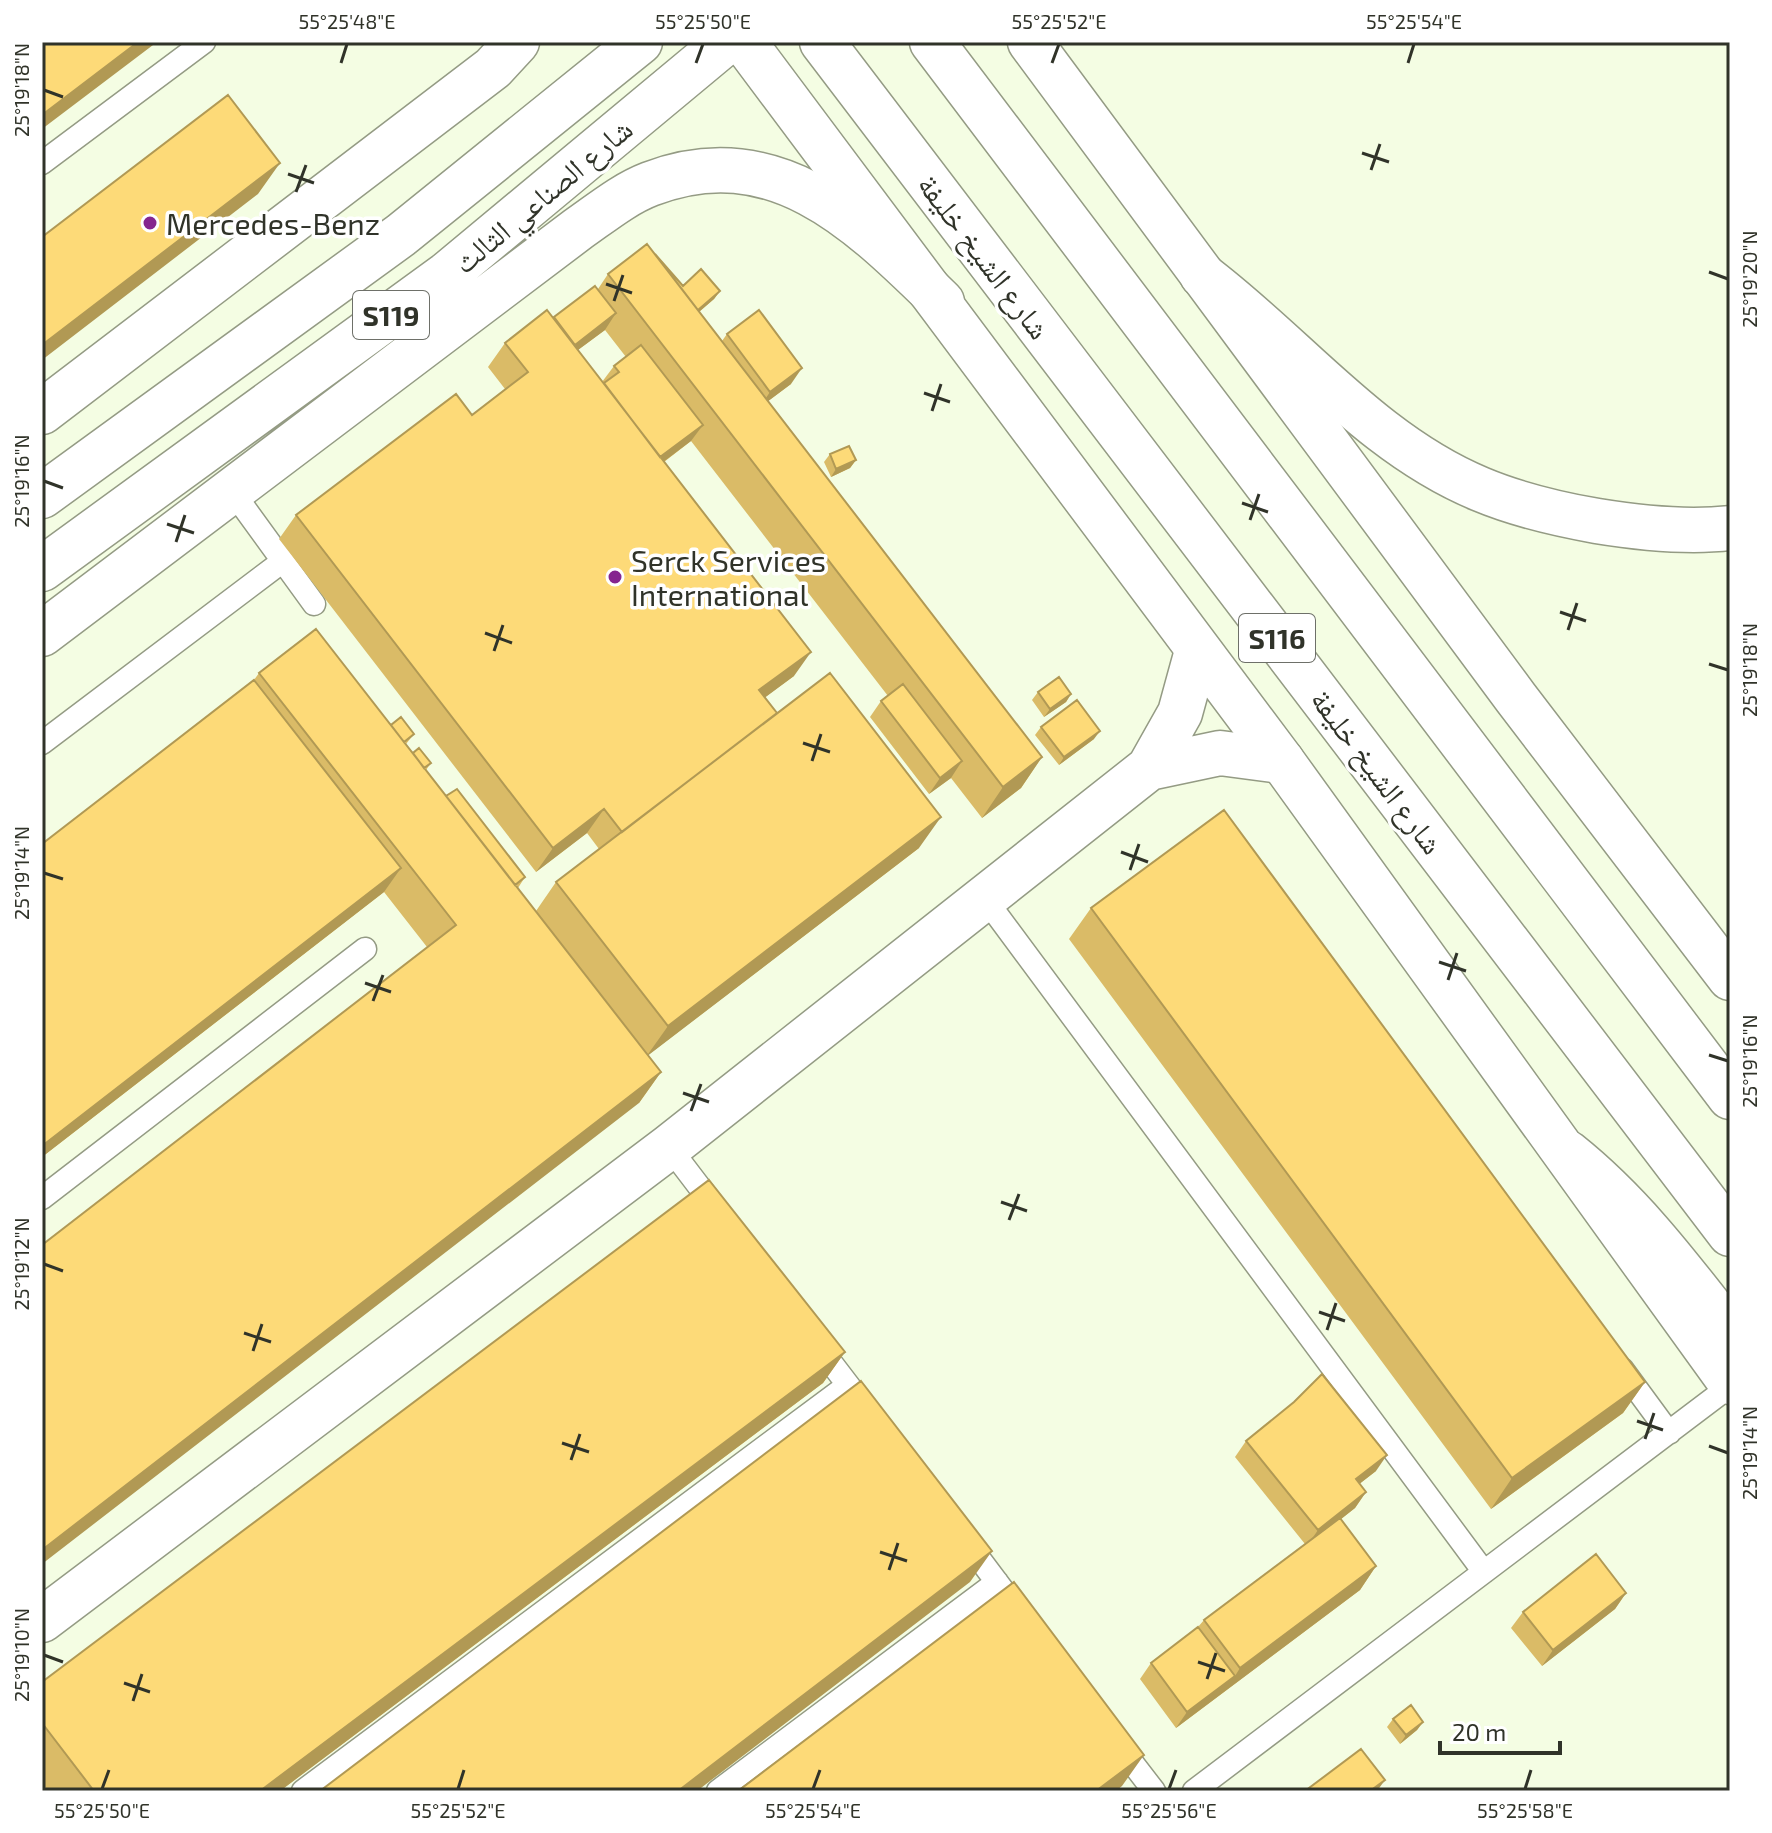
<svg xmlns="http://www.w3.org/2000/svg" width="1772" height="1833" font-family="'Exo 2','Noto Naskh Arabic',sans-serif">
<rect width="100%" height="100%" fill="#f4fde3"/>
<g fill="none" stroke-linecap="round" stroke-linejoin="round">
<defs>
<path id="lane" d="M42,163L204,42
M232,491L314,604
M42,743L283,561
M986,900L1484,1572
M669,1147L717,1210
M42,1198L365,949
M816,1343L868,1411
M1622,1369L1669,1433
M966,1541L1020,1613
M1117,1743L1154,1791
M303,1791L848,1385
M718,1791L997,1582
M1194,1791L1730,1386"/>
<path id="street" d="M1149,768L1220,753L1282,761
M42,1620L669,1147L1149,768L1180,713L1197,651"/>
<path id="secondary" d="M744,42L1282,761L1730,1382
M1030,42L1516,698L1730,978"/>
<path id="primary" d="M1202,275C1295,345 1371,444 1480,489C1518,505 1557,514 1597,521C1640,528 1686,533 1730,528
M42,412L493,68L517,42
M42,496L401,235L640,42
M42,569L447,274L726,42
M42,634L578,229C601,213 624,194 650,184C775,136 860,222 942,302"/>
<path id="highway" d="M822,42L1730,1234
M932,42L1730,1097
M1568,1153C1632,1204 1680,1268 1730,1332"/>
</defs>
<use href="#lane" stroke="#949b84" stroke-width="25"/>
<use href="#street" stroke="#949b84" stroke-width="47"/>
<use href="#secondary" stroke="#949b84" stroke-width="47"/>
<use href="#primary" stroke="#949b84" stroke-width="47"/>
<use href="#highway" stroke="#949b84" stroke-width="47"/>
<use href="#lane" stroke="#fff" stroke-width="22"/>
<use href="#street" stroke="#fff" stroke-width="44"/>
<use href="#secondary" stroke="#fff" stroke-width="44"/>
<use href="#primary" stroke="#fff" stroke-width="44"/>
<use href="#highway" stroke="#fff" stroke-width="44"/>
</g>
<path fill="#dabb67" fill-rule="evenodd" d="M608,274L720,291L714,299L699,312L722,341L727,334L791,384L768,401L1042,757L1021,788L982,818L951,778L929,794L870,717L881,701L888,696L691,441L664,462L794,676L765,697L777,713L919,848L648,1055L661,1072L639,1103L427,947L384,892L42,1157V844L254,680L259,673L414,734L406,744L413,753L431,763L426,770L446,796L525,877L518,888L536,911L556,882L599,849L587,833L536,872L279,539L296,515L472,415L505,389L488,367L505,343L553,318L598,289ZM605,330L626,357L614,366L602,382L578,350Z
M830,454L856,460L850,468L831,477L824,462Z
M1038,692L1071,694L1066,702L1044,717L1032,700Z
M1041,727L1094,739L1059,765L1035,735Z
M1091,908L1645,1382L1623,1413L1491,1509L1069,939Z
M845,1352L823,1383L280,1791H48L42,1783V1682Z
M1246,1441L1376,1471L1359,1484L1366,1492L1355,1508L1341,1519L1376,1566L1360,1590L1176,1728L1140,1679L1151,1663L1198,1627L1204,1620L1305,1544L1235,1457Z
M1626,1593L1615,1609L1542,1666L1511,1628L1523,1612Z
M1393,1719L1423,1722L1417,1730L1400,1744L1387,1727Z"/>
<path fill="#b19954" d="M138,42H157L42,129V115Z
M280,163L258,194L42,360V345Z
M720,291L714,299L679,329L685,321Z
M616,313L605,330L563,361L575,345Z
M802,368L791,384L759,408L770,392Z
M703,425L691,441L642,478L654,462Z
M856,460L850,468L831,477L836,469Z
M811,652L794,676L743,714L759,690Z
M1071,694L1066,702L1044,717L1050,709Z
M1100,731L1094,739L1059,765L1064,757Z
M1042,757L1021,788L982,818L1003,787Z
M962,761L951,778L929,794L940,778Z
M604,809L587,833L536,872L553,848Z
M941,817L919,848L646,1057L668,1026Z
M401,868L384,892L42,1157V1146Z
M661,1072L639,1103L42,1564V1550Z
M845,1352L823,1383L280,1791H260Z
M1645,1382L1623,1413L1491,1509L1512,1478Z
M1387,1455L1376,1471L1344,1496L1356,1479Z
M1366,1492L1355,1508L1307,1546L1318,1530Z
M992,1551L970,1582L697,1791H678Z
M1376,1566L1360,1590L1176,1728L1187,1712L1235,1676L1240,1668Z
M1626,1593L1615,1609L1542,1666L1553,1650Z
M1423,1722L1417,1730L1400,1744L1406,1735Z
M1144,1755L1122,1786L1116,1791H1096Z
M1385,1780L1377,1791H1370Z"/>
<path fill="#fdda78" stroke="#b19954" stroke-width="2" d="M42,42H138L42,115Z
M228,95L280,163L42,345V237Z
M647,244L1042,757L1003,787L608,274Z
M655,254L683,286L701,269L720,291L698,310Z
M595,286L616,313L575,345L554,317Z
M547,310L811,652L759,690L777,713L622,832L604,809L553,848L296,515L456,394L472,415L528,372L505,343Z
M759,310L802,368L770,392L727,334Z
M641,345L703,425L660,457L604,383L619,372L614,366Z
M849,446L856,460L836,469L830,454Z
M316,629L661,1072L42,1550V1245L456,925L259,673Z
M830,673L941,817L668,1026L556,882Z
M1059,677L1071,694L1050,709L1038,692Z
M254,680L401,868L42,1146V844Z
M903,684L962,761L940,778L881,701Z
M1077,700L1100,731L1064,757L1041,727Z
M401,717L414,734L404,742L391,725Z
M419,748L431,763L424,768L413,753Z
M457,789L525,877L515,885L446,796Z
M1224,810L1645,1382L1512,1478L1091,908Z
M709,1180L845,1352L260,1791H94L42,1723V1682Z
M1322,1374L1387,1455L1356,1479L1366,1492L1318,1530L1246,1441L1294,1402Z
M861,1381L992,1551L678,1791H320Z
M1340,1518L1376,1566L1240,1668L1204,1620Z
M1596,1554L1626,1593L1553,1650L1523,1612Z
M1014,1582L1144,1755L1096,1791H738Z
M1198,1627L1235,1676L1187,1712L1151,1663Z
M1411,1705L1423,1722L1406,1735L1393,1719Z
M1361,1749L1385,1780L1370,1791H1305Z"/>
<path fill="none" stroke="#303329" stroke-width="3" d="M341,63L347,44M696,63L703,44M1052,63L1059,44M1408,63L1414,44M44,90L63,97M1362,153L1389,162M1371,170L1380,144M288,174L314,183M296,192L306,165M1709,272L1728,279M606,284L632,293M614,301L623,275M924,393L950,402M932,411L941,384M44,481L63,488M1242,503L1268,512M1250,520L1259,494M167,524L194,533M176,542L185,515M1560,612L1586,621M1568,630L1577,603M485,633L512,643M494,651L503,625M1709,664L1728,670M803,743L830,752M812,761L821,734M1121,852L1148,862M1130,870L1139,844M44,873L63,879M1439,962L1466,971M1448,980L1457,953M365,983L391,992M373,1001L383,975M1709,1055L1728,1061M683,1093L709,1102M691,1111L701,1084M1001,1202L1027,1211M1009,1220L1019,1194M44,1264L63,1271M1319,1312L1345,1321M1327,1330L1336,1303M244,1333L271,1342M253,1351L262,1324M1637,1421L1663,1430M1645,1439L1654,1413M562,1443L589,1452M1709,1446L1728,1453M571,1460L580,1434M880,1552L907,1561M889,1570L898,1543M44,1655L63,1662M1198,1662L1225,1671M1207,1679L1216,1653M124,1683L150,1692M133,1701L142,1674M102,1789L109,1770M458,1789L464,1770M813,1789L820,1770M1169,1789L1176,1770M1525,1789L1531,1770"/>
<g fill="#85258f" stroke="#fff" stroke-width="3">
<circle cx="150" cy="223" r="8"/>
<circle cx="615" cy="577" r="8"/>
</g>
<g text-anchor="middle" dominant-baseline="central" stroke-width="7" stroke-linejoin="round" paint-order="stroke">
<g fill="#fff" stroke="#6e7069" stroke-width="2">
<rect x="353" y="291" width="76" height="48" rx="6"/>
<rect x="1239" y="614" width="76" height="48" rx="6"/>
</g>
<g font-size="28" font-weight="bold" fill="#303329">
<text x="391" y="315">S119</text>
<text x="1277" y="638">S116</text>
</g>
<g font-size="30" fill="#303329" stroke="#fff">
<text transform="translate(542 195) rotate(-40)">شارع الصناعي الثالث</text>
<text transform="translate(985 256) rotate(53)">شارع الشيخ خليفة</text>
<text transform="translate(1378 771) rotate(53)">شارع الشيخ خليفة</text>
</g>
<g font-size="30" fill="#303329" stroke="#fff" text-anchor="start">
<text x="166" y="223">Mercedes-Benz</text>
<text x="631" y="560">Serck Services<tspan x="631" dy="34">International</tspan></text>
</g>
</g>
<rect width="1772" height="1833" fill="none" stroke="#ffffff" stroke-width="88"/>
<path d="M1440 1741v12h120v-12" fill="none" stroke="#303329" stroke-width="4"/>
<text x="1452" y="1741" font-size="24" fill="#303329" stroke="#ffffff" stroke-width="6" paint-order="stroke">20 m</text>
<rect x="44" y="44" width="1684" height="1745" fill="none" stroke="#303329" stroke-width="3"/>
<g font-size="20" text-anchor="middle" fill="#303329">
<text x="347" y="29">55°25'48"E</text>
<text x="703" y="29">55°25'50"E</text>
<text x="1059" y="29">55°25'52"E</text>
<text x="1414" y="29">55°25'54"E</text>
<text transform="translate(22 90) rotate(-90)" y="7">25°19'18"N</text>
<text transform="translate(1750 279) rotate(-90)" y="7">25°19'20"N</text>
<text transform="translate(22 481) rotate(-90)" y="7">25°19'16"N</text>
<text transform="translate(1750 670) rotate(-90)" y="7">25°19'18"N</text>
<text transform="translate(22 873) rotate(-90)" y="7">25°19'14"N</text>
<text transform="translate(1750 1061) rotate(-90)" y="7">25°19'16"N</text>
<text transform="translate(22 1264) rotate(-90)" y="7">25°19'12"N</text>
<text transform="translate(1750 1453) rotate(-90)" y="7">25°19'14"N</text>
<text transform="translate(22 1655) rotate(-90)" y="7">25°19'10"N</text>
<text x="102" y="1818">55°25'50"E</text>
<text x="458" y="1818">55°25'52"E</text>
<text x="813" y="1818">55°25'54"E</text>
<text x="1169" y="1818">55°25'56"E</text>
<text x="1525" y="1818">55°25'58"E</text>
</g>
</svg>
